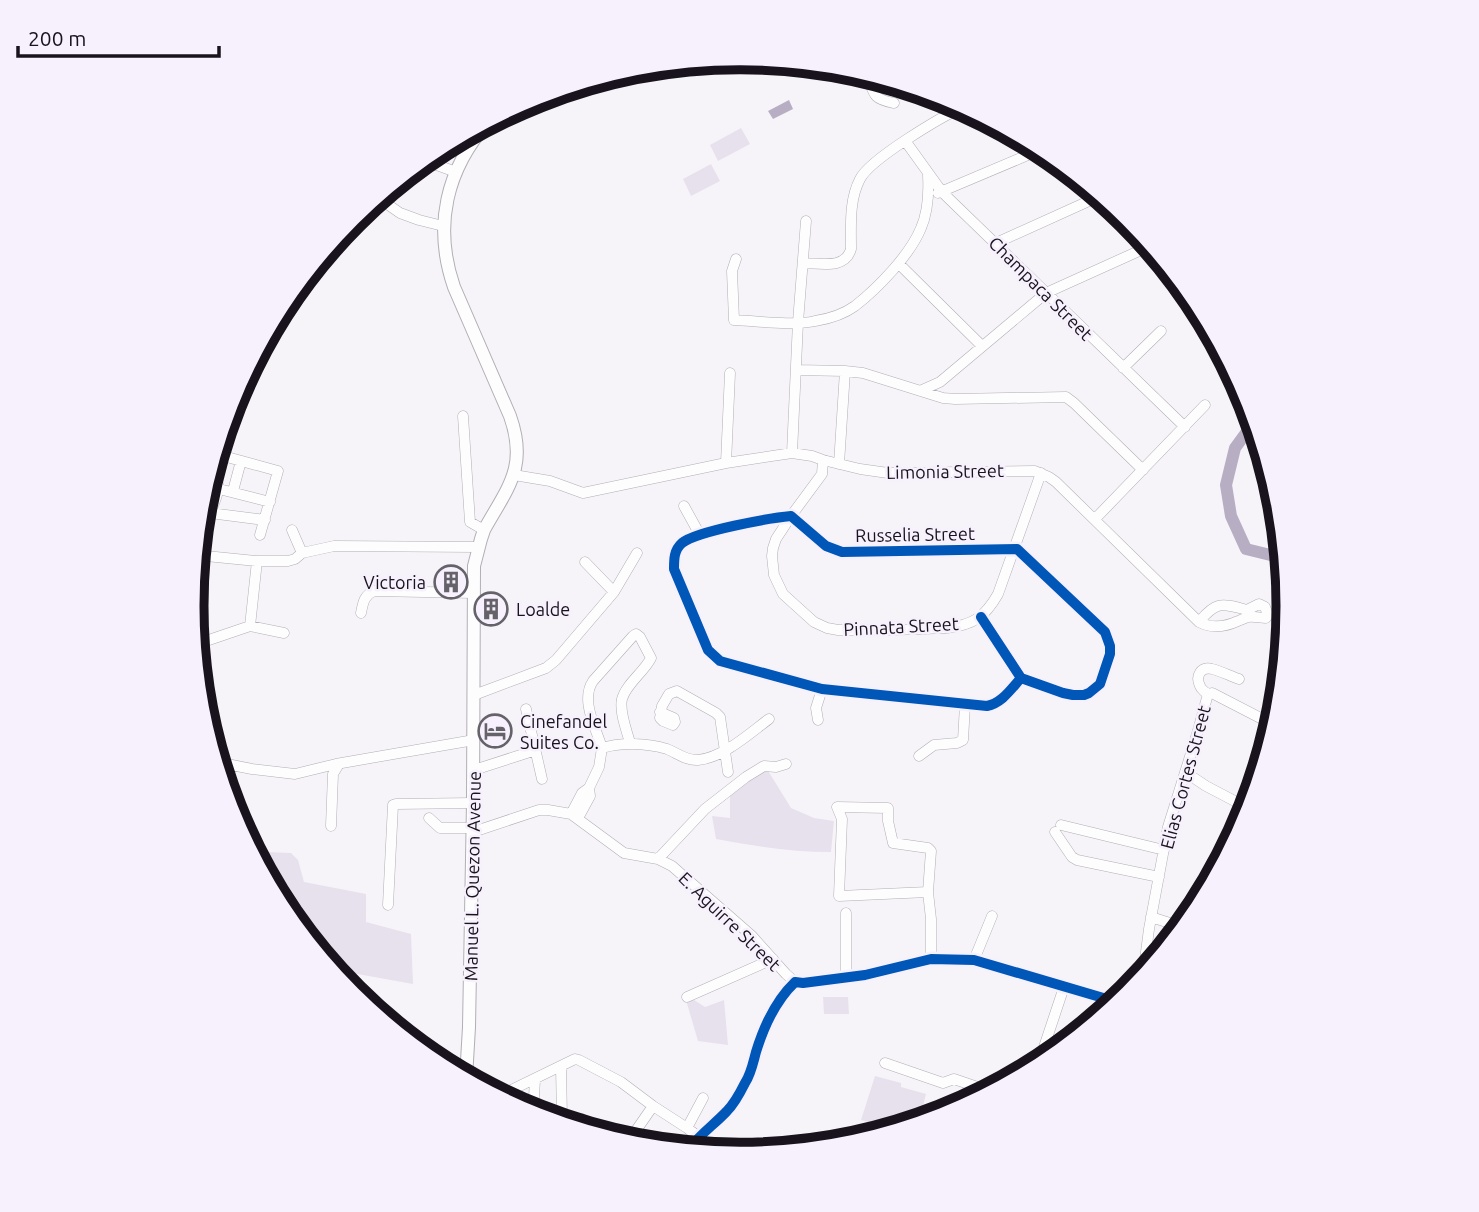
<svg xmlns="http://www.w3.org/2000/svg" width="1479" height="1212" font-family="Ubuntu,sans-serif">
<rect width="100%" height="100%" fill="#f6f4f9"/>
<path fill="#e7e1ee" d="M741,128L750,144L718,161L710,145Z
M711,164L720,181L691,196L683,179Z
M767,769L791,808L814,818L834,821L831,852C792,852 754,846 716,839L712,816L730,818V790Z
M266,852L291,853L298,860L304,882L366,894V922L411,934L413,984L335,970L334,972L283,910L262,869Z
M823,997H848L849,1014H824Z
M691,998L705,1007L724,1000L728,1045L698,1041L686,1000Z
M875,1076L901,1083V1087L926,1094L919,1122L895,1129L861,1120Z"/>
<path fill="#b8aec4" d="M789,100L793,109L773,119L768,111Z"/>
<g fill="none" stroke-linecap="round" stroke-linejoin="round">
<path stroke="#b8aec4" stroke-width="12" d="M1254,422L1235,448L1226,485L1231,516L1246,549L1283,558"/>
<defs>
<path id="minor" d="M867,74C874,94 872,99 894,103
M906,142L942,192L1185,427
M423,160L456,172
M938,193L1042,149
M377,197L400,213L419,220L443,226
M996,243L1100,196
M736,259L732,271L734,320C757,321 794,326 815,321C828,319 844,314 855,306C878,288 910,255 921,228C928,212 929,193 928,175
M803,263C820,263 845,270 851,249C851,225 849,200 860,179C870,159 941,117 963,107
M899,264L982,346
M1123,368L1161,331
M796,370L845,371L863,373L943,398L955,399L1066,397L1074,403L1143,470
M922,390L940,382L1046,293L1150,246
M463,416L470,522L484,530
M792,453L798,322L806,221
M216,454L278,471L260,535
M823,460L822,474L791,516L776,539L773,548L772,556L774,575L783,594L814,622L827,628L838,630H893L947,628C973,625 985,617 998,594L1041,473
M726,463L730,373
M839,464L845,371
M210,471C225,484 216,498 210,513L265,520
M514,475L550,481L583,493L726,463L792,453L812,456L823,460L860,469L888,473L1035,471L1049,477L1056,482L1199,622C1212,629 1225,627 1238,621C1239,621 1247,617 1248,617C1254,616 1260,618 1266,618L1268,615L1265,607L1259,604L1247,610
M219,489L270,502
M233,491L241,461
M684,506L700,535
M1095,519L1205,405
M292,530L302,553
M196,555L257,561H288L295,559L302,553L334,546L478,547
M585,562L614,592
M361,613C363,603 364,595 374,591L474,593
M981,617L1021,678L1063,693L1073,695H1084L1089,693L1100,684L1110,654V646L1105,632L1017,549L842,552L826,546L791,516C770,518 697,531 682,543C674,550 674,559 674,569L708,650L720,661L822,689L987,706C1002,703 1011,689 1021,678
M1199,622C1216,601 1221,603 1247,610
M250,626L257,561
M200,643L250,626L284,633
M197,666L200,643L203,555
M1208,694L1212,693L1274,725
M1208,694C1206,693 1201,689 1200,686C1195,676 1201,666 1212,669C1221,671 1230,676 1239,679
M474,695L546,668L556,660L614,592L637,553
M526,709L542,779
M660,712L674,718L675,722L673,725L663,721L660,718L662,706L669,694L677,691L716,713L720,717L728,772
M818,720L816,708L822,689
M602,748C596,728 580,700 593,681L633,636L636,634L640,637L651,658C644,672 626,684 622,699C619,712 627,731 630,743
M919,756L934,745L957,743L963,740L965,705
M217,762L252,769L295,774L336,764L474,740
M474,770L536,750
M1185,772L1206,786L1248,808
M225,789L230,765
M571,814L582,793L589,788L599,767L602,748C621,742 647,743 667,749C677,753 687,761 698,760C723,758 750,733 769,719
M429,818L440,828H473
M578,818L590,796L589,788
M1061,825L1164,850
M331,826L333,774L339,764
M473,832L539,810H548L571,814L624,853L658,859L672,866L752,936L786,974L795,982
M1055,832L1072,857L1077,860L1159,877
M658,859L705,809L746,777L764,766L776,767L786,764
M928,892L839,896L842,819L837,807L888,808V821L893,843L928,848L931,851L928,892L931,919V959
M388,905L393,805L396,804L473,803
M846,913V978
M1151,917L1182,927
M974,960L992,916
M1143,975L1149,929L1168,827L1197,734L1208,694
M687,997L773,959
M885,1063L943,1083L954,1079L989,1091
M1038,1065L1064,987
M561,1066L562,1119L564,1120L582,1119
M499,1096L575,1059L579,1060L621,1082L653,1106L687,1128L699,1137
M533,1113L535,1080
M687,1128L703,1098
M628,1142L653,1106
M689,1149C700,1134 715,1124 727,1111C735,1103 740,1093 745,1083C751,1074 753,1063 756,1052C764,1026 775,1001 795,982L803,983L865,975L931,959L974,960L1117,1002"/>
<path id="major" d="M466,1078L469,1027L473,803L474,566L481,539L484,530C508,487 528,467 510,416L454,287C433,226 446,169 489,121"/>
</defs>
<use href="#minor" stroke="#b1aeb5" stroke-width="11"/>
<use href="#major" stroke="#b1aeb5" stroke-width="14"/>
<use href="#minor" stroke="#fefdfe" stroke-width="10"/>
<use href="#major" stroke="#fefdfe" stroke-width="12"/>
<defs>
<path id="cycleway" d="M981,617L1021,678L1063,693L1073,695H1084L1089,693L1100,684L1110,654V646L1105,632L1017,549L842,552L826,546L791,516C770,518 697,531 682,543C674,550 674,559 674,569L708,650L720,661L822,689L987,706C1002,703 1011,689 1021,678
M689,1149C700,1134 715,1124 727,1111C735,1103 740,1093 745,1083C751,1074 753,1063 756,1052C764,1026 775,1001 795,982L803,983L865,975L931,959L974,960L1117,1002"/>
</defs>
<use href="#cycleway" stroke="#f6f1fc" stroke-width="15"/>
<use href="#cycleway" stroke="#0057b8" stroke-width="10"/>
</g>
<defs>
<symbol id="building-ring" viewBox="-11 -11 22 22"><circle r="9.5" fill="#f6f1fc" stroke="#66626a" stroke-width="1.5"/><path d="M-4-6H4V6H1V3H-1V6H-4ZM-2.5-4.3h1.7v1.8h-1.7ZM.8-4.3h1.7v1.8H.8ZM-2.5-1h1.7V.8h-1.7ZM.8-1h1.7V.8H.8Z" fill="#66626a"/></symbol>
<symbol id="hotel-ring" viewBox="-11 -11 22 22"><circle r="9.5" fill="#f6f1fc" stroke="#66626a" stroke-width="1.5"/><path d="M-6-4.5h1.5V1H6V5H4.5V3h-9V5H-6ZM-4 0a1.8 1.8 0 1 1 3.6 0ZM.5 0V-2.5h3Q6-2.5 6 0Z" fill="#66626a"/></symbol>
</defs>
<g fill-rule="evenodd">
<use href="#building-ring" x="432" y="563" width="38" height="38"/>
<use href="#building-ring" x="472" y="590" width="38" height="38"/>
<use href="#hotel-ring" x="476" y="712" width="38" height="38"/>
</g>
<g text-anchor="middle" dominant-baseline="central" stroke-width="5" stroke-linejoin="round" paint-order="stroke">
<g font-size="18" fill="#18131d" stroke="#f6f1fc">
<text transform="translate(1041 288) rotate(45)">Champaca Street</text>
<text transform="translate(945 471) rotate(-1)">Limonia Street</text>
<text transform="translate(915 534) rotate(-1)">Russelia Street</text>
<text transform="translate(901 626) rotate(-3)">Pinnata Street</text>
<text transform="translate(1185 777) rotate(-75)">Elias Cortes Street</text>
<text transform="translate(472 876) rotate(-89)">Manuel L. Quezon Avenue</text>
<text transform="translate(730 921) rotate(44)">E. Aguirre Street</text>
</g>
<g font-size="18" fill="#18131d" stroke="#f6f1fc" text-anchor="start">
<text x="426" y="582" text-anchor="end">Victoria</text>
<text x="516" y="609">Loalde</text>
<text x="520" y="721">Cinefandel<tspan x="520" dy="21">Suites Co.</tspan></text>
</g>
</g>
<path d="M0 0H1479V1212H0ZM204 606a536 536 0 1 1 1072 0a536 536 0 1 1-1072 0Z" fill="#f6f1fc" fill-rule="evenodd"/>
<path fill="none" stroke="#18131d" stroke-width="9" d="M204 606a536 536 0 1 1 1072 0a536 536 0 1 1-1072 0Z"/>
<path d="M18 46v10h201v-10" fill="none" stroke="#18131d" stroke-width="3.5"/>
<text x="28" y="46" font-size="21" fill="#18131d" stroke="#f6f1fc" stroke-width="5" paint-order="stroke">200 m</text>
</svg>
